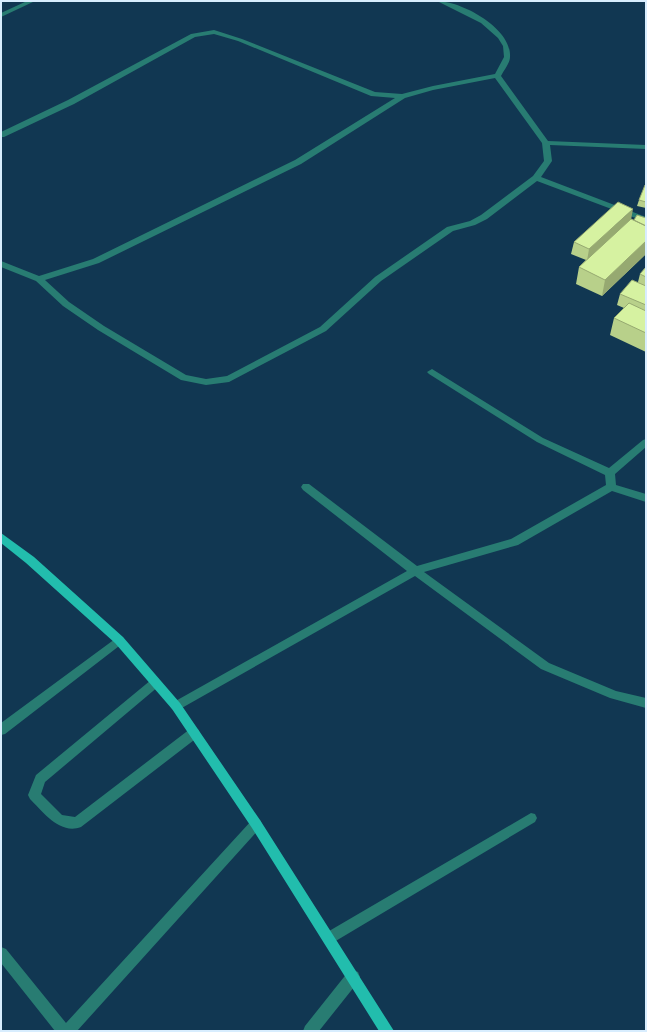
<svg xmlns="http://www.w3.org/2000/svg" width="647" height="1032" font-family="'PT Serif',serif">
<rect width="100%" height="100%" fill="#113752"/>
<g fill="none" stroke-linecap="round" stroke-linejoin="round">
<path fill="#287c72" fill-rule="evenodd" d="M27,1H35L1,17V13Z
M437,1C461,1 512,28 510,57C510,63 504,70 501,76L548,141L646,145V149L550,145L552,161L541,177L646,217V222L537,181L487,219L475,225L453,231L381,281L326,331L229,382L206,385L181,380L98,330L63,306L36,281L1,267V261L39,276L93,259L295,160L395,98L371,96L238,41L214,34L195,37L74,104L4,137H1V132L68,100L191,34L214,30L242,39L375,92L402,94L433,86L495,74L504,57L503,46L498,38L481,23ZM495,78L542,143L544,161L533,176L481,215L470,221L447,227L375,277L320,327L227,376L206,379L186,375L104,326L69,302L45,280L99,263L301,164L405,98L433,90Z
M432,369L543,438L609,468L643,440L646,439V447L615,474L616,485L646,494V502L612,491L518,545L424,572L549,663L616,691L646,698V708L610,698L541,669L415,576L180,709L176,711L172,709L170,706L172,703L407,571L303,490L301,487L303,484H309L417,566L511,539L606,485L605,475L537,442L429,374L427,372Z
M119,636L123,637L124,640L123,643L5,734L1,735V723Z
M155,678L159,680L161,683L159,686L45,782L41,794L62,815L75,817L190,729L194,728L198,729L200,733L198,737L81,827C60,835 43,812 30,799L28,795L36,775L151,680Z
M531,813L535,814L537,818L535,822L334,942L329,944L324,942L323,938L324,934Z
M256,818L260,820L262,824L260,828L77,1031H55L1,963V947L6,949L66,1023L252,820Z
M353,970L358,972L360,977L358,982L319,1031H303L305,1026L348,972Z"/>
<path fill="#22bdad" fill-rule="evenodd" d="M1,533L34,557L123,637L180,703L260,820L394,1031H379L252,828L172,709L115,643L26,563L1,543Z"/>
</g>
<path fill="#b8d08a" d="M646,185V208L637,206L639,200Z
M646,218V254L602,296L576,284L579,267L586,260L571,254L574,242L631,219L634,220Z
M646,267V352L610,335L614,318L624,308L617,305L620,294L638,282L640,274Z"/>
<path fill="#96a971" d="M633,209L631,220L587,261L589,249Z
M646,241V254L602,296L605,280Z"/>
<path fill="#d6f2a1" stroke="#96a971" d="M645,185H646V202L639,200Z
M618,202L633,209L589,249L574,242Z
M637,215L646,218V226L634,220Z
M631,219L646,226V241L605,280L579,267Z
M646,267V277L640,274Z
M632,280L646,286V305L620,294Z
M629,303L646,311V333L614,318Z"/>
<rect width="647" height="1032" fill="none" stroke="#d8edfe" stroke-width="4"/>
</svg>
